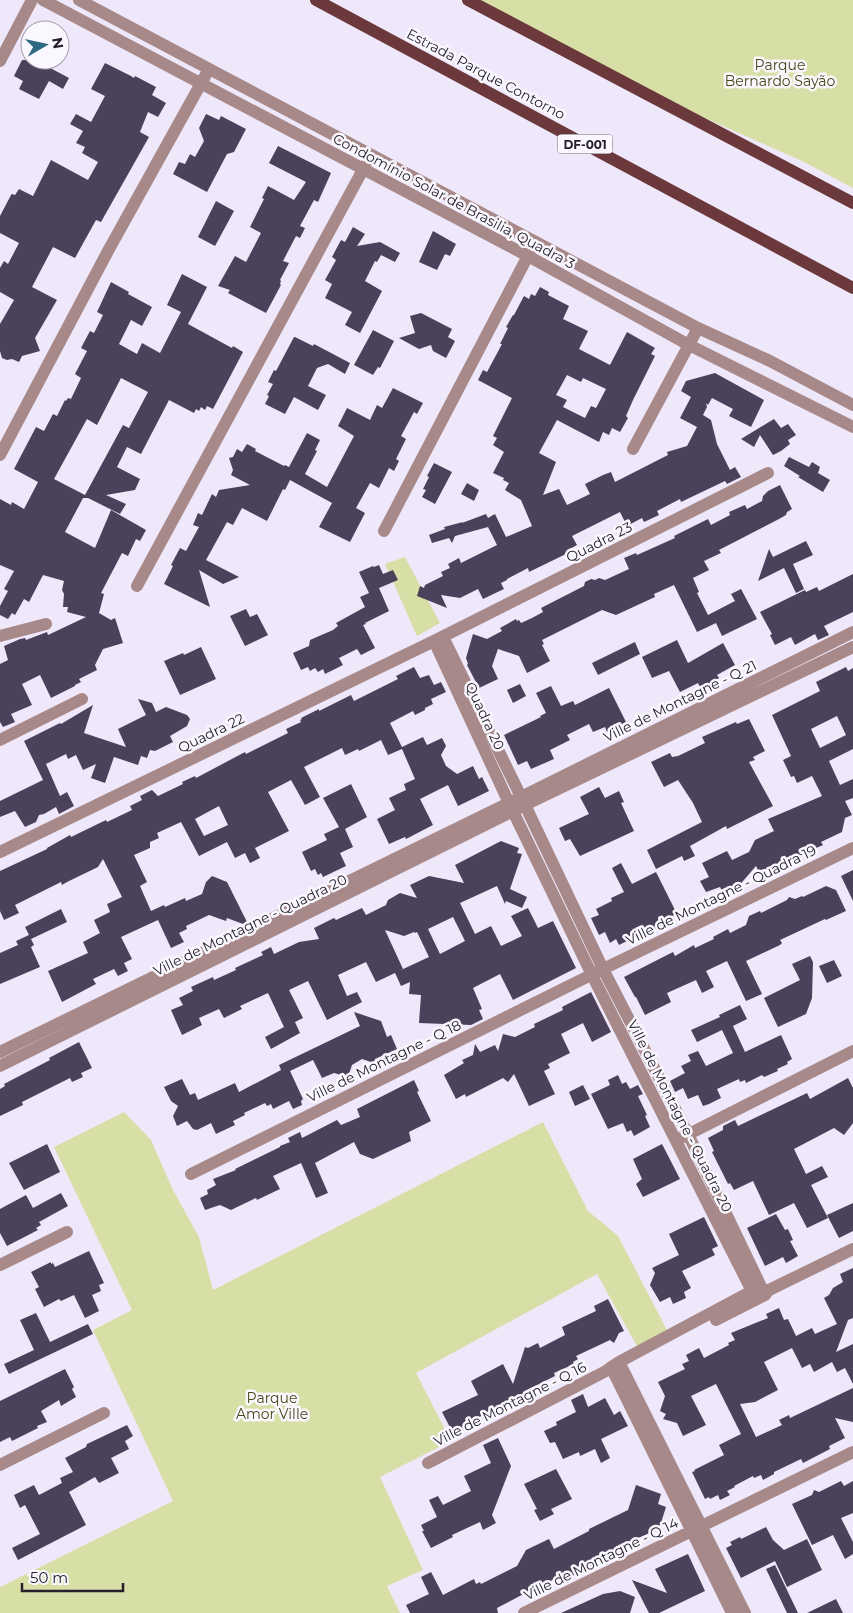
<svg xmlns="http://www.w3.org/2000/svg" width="853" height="1613" font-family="Montserrat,sans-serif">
<rect width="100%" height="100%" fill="#efe8fb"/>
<path fill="#d8dfa6" d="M470,0H853V188L802,161L606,74Z
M405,557L440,623L417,636L385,564Z
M124,1112L151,1140L173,1190L199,1237L213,1290L543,1122L588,1211L618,1236L668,1332L638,1348L597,1274L416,1373L451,1441L380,1477L423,1570L387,1586L400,1613H0V1587L173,1501L93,1330L132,1310L54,1147Z"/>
<path fill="#4b415a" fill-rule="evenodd" d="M22,60H43L41,63L69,78L63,89L49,81L39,99L19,89L23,81L14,76Z
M105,63L131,76L134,78L135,76L156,87L152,95L166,103L158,117L148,112L140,132L149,137L101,222L96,220L75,258L53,247L32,287L57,300L35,338L40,351L22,356L19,362L12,359L7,360L2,358L0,351V324L14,300L0,292V268L4,261L8,264L19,243L0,233V216L11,195L12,194L15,195L19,189L33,196L51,160L88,180L98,162L82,153L85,147L76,143L83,131L70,124L76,114L91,122L105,96L91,89Z
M206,114L219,120L221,116L246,129L234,152L227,154L207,192L173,174L179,162L185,164L190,154L195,157L204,141L199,128Z
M278,146L331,173L318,202L314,200L300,226L305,228L300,238L296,236L283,261L289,263L280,280L281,281L280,284L281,285L266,313L228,293L230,290L218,286L235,256L246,262L261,233L250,227L264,199L262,198L268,186L294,200L306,182L269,163Z
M216,201L234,211L215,246L198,237Z
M353,227L365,234L357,246L380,242L400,253L395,262L381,255L377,262L375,261L365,281L382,291L360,333L345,325L352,312L325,298L332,284L325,280L336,260L332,257L341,240L345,242Z
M433,231L456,244L450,256L445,254L437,270L419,262Z
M182,274L207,287L188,324L232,348L233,346L243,352L213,409L207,406L205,410L201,407L199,411L196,409L194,413L169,400L141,454L127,447L117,467L140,479L135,490L106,495L126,504L120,514L88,498H83L65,532L95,548L111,510L146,530L140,541L136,539L128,556L122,553L101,593L104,594L99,613L111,620L115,618L123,643L103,649L95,665L97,670L79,679L81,682L75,685V686L51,698L40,675L22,684L32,705L11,714L15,722L3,727L0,722V664L8,660L4,646L20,639L25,638L26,640L47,632L48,635L86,617L67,612L68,607H63L64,594L62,590L64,581L43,575L29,602L24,599L15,615L12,613L8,619L0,615V606L8,591L4,589L14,571L0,565V499L11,505L12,502L24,509L38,482L14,469L36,427L44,431L53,414L57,416L65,400L66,401L68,398L71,399L81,378L75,374L87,351L81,348L90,331L94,333L103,315L97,312L111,282L129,292L128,294L152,307L142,326L131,320L119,344L137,354L142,343L160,353L181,312L167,305ZM121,378L148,392L129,428L123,425L85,495L54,479L87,419L97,425Z
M540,287L549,292L548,295L569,306L563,319L588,331L579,349L610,365L627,332L655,348L651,354L655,356L633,400L626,416L628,418L620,432L612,428L609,435L603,432L599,442L557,420L539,453L556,462L543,495L559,489L567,505L590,494L585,484L603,475L611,472L615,482L668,455L667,452L687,446L697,427L680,418L691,397L681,391L686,381L715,373L764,400L751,427L729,416L733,409L712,398L708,405L706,403L707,407L703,415L711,420L717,444L730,470L735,467L741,477L727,484L725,481L681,502L680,499L657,511L659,515L644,522L642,518L627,526L620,512L572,536L577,545L566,551L568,553L529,572L528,568L507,579V580L501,583L504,589L483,599L478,589L460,598L441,595L447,608L417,596L420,586L424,588L425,585L443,576L441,572L450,568L448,564L459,558L461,563L497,545L488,527L455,536L452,543L449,538L432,543L429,535L445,529L444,527L463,522L462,523L486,514L488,518L495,514L506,537L532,526L521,500L505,490L509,483L503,480L504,478L493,473L504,452L493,445L497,438L493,436L512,398L478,380L483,370L487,372L502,344H500L508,328L506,327L513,315H514L524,296L529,299L531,294L535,296ZM567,375L581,382L583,378L606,389L596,408L591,406L585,418L563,407L567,400L556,395Z
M421,313L452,329L448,337L455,341L446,358L433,351L431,345L419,349L399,338L415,333L410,316Z
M373,330L394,341L380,368L378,367L373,375L354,365Z
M294,337H295L313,346L314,344L350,363L345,374L328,364L317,368L308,386L326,395L318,410L294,397L285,414L265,404L269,396L267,395L273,384L268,382L274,370L276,371Z
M393,388L423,403L417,414L414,412L401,436L406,439L396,459L399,461L394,471L389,468L379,488L370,483L356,508L365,513L350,542L319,527L332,503L290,480L285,490L283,489L267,521L242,508L233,525L227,522L206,560L239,577L223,584L199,570L210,607L164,584L173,566L171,565L180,548L186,551L199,527L193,525L198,513L202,515L212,494L216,497L219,490L250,485L231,475L233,470L229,458L233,457L237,449L242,452L247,444L256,449L255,451L284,466L285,465L289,467L307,433L320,440L315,450L317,451L305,474L327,487L354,436L338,426L347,408L370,420L377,405L382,408Z
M774,419L781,428L788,424L796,435L788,440L790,444L781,451L773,455L760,435L754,447L741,439Z
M789,457L809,467L812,462L820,467L818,473L830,480L823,492L798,477L800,476L784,466Z
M434,463L452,472L435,504L422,497L426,490L423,489L429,477L427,476Z
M467,483L479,490L474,501L461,494Z
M780,485L792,509L787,512L786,515L779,519L719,550L721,553L704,561L709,570L693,578L699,592L697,593L708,615L735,601L731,594L741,589L757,619L722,636L716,623L697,632L674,585L654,594L655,597L616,615L602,610L542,640L544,644L542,645L550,661L527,673L519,656L498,649L492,666L498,679L479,688L467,665L468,664L466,658L473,634L487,639L502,631L500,628L516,619L517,621L519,620L521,623L532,618L543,612L541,608L584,586L585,582L591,579L595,580L599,578L605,580L629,569L624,558L636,553L637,555L675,538L674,536L708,519L711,525L730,515L729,512L745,505L747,509L762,501L763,496L768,491Z
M806,541L813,555L793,564L804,589L796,593L784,568L758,581L769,549L773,557Z
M379,565L383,574L393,570L398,580L379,588L389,611L365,623L366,624L363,625L375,648L361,655L357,649L339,658L343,665L325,674L323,669L318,672L315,668L310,671L308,667L301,670L293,653L309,646L310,640L333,630L338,626L336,623L365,607L360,597L369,593L359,572L373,566L374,567Z
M853,574V612L824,626L829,635L818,640L815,634L795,645L791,637L775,645L770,635L772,634L760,612L805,590L806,592L817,587L819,591Z
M246,609L250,617L257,614L268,635L245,646L230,616Z
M677,640L688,663L723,643L735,665L717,675L719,678L713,683L701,689L698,683L680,692L669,671L652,678L642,657Z
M635,642L640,654L598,675L592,663Z
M201,647L216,679L180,695L164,661L183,653L184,655Z
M414,667L420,678L429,675L434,685L441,682L446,692L431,699L433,704L425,708V710L415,715L413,711L390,723L402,747L423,737L427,745L442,738L446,746L441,755L446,766L457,774L473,766L479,779L482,777L489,791L458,806L448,785L420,799L433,825L406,839L405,837L389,844L377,819L395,810L389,798L406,790L404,784L415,779L402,749L388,755L381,740L359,751L358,749L345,755L342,748L304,767L320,797L305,805L291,780L268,792L289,831L255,848L260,858L250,863L245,853L235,858L227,842L199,856L181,822L157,833L159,838L150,842V848L134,855L147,882L140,886L151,911L164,905L165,907L185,898L186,901L202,894L206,882L212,876L227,882L247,922L243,924L227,918L226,921L209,915L186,926L187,929L179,933L184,942L171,948L158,920L121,937L132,959L124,963L128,971L118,976L114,969L93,979L96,984L62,1002L48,971L88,953L83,942L100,933L94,920L110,912L107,904L122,897L103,859L98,867L67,882L62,885L61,882L15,905L19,913L4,920L0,911V871L47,849V848L70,835L71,837L106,820L107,822L132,810L130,806L142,800L140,796L152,790L158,796L183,784L182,782L195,776L196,778L245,752L246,754L288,733L286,729L301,722L300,720L302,719L301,718L319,709V711L351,695L354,701L398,679L396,676ZM219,806L228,825L204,836L195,819Z
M846,667L848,671L853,668V749L829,761L840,785L853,779V798L845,801L852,815L845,818L842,832L821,842L823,845L783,863L785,865L764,875L763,874L761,876L756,866L737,888L724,895L720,887L706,892L700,881L709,877L702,863L727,851L732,860L749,852L755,840L774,831L768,819L822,796L812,776L797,783L794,776L791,777L783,760L791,756L772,715L820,691L816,682ZM837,716L846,735L820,748L811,729Z
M520,684L526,696L513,703L507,690Z
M551,686L561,706L573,701L575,705L609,688L626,722L607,732L605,727L593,732L589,724L567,735L570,740L550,750L554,759L531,769L527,761L518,765L504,735L541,717L540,716L546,713L536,693Z
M138,699L152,703L156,712L166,707L187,715L190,719L187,726L170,736L173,742L155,751L150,750L147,758L141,756L138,765L114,757L105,783L91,778L96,764L83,770L76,755L68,759L66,754L46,764L60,796L67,792L74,806L59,814L56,807L44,814L39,815L36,822L25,827L15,811L0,817V801L43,780L24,741L60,723L61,724L93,705L84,733L126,747L118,729L146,715Z
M749,719L765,751L753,757L755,760L749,762L773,806L727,829L726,826L690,846L695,856L684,861L682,856L656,869L647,850L702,822L693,803L678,780L664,787L651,762L670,753L672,757L678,756L705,743L702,737L736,722L737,724Z
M351,784L367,817L345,829L353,847L340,853L346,866L323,877L321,873L318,875L315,869L311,871L302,852L327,840L324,834L339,827L323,798Z
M599,787L605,798L619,791L624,802L621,803L634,831L580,856L570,839L565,841L559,828L589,814L580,797Z
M501,841L519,848L517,853L522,854L510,889L527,897L522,908L506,901L505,904L497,886L460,903L475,934L491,926L501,946L522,936L511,916L528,908L538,928L553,921L576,968L513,1000L500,974L473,988L482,1009L479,1010L483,1019L471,1025L419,1023L421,995L409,994L410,982L401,986L395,973L376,982L366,962L338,975L347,996L357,992L362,1002L327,1020L308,981L289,990L303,1018L295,1022L300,1033L271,1049L265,1037L284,1027L268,993L240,1006L242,1009L224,1018L219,1009L199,1018L202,1025L182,1035L171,1010L183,1005L179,998L193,991L191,987L213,977L214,980L236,970L235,968L263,955L261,952L271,947L274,954L299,942L319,939L314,928L334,918L336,920L362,908L366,915L386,905L388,900L400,893L417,898L410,885L429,876L464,883L455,865ZM453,917L465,941L440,954L428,929ZM385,930L404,936L414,932L415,933L417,932L429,957L401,970L403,969Z
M621,863L632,884L656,872L677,914L667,918L669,922L629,943L627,941L619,945L616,939L610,943L605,932L599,935L591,918L599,915L596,909L612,901L611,898L624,892L612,868Z
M853,870V901L841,876Z
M826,886L836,890L846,911L826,920L825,919L780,940L782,943L780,945L746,961L762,994L746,1001L727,961L706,971L714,987L702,993L696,980L667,993L671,1002L645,1015L636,997H635L624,977L673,952L675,956L694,945L695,948L714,939L713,937L728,929L730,933L746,925L749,916L760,911L761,913L787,900L789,897L795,899L802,896L803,897Z
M61,909L67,922L31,939L34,945L31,947L40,967L0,984V953L18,945L16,941L29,935L25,927Z
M810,956L813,962L812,998L806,1014L778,1027L764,998L800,980L792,964Z
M834,960L842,976L827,983L819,966Z
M591,992L611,1032L592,1042L583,1023L561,1034L570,1053L548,1064L550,1068L544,1071L555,1094L529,1106L514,1074L508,1082L503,1078L466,1097L465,1094L456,1099L444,1075L464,1063L462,1060L473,1055L475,1044L480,1052L495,1045L498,1051L503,1034L515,1037L535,1027L534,1024L563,1010L562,1007Z
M740,1005L747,1019L733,1026L745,1052L781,1035L792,1059L787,1062L788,1064L777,1069L778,1071L764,1077L762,1075L746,1083L745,1080L740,1082L739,1079L717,1089L721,1098L709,1104L703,1106L698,1095L688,1099L683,1088L675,1092L670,1081L685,1073L681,1066L691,1061L688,1055L698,1051L706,1066L733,1053L722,1030L697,1042L691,1030L720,1017L719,1015Z
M354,1012L381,1021L387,1037L391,1035L397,1049L375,1059L374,1063L362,1059L352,1065L348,1077L334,1073L322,1078L313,1060L290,1071L303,1099L301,1101L302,1105L293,1109L289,1101L273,1109L271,1104L267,1106L265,1103L244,1113L245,1115L233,1121L235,1125L216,1134L211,1123L197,1130L193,1129L187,1121L177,1126L173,1116L178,1106L171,1101L164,1087L182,1079L190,1095L195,1093L198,1100L235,1083L239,1092L281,1070L279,1065L360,1026Z
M79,1042L92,1068L81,1073L83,1077L72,1082L70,1078L22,1102L23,1105L0,1116V1089L5,1086L4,1084L50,1060L49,1058Z
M618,1075L622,1084L626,1082L630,1089L638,1085L643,1094L638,1096L647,1115L645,1116L650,1127L634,1136L631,1130L627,1132L623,1123L608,1129L591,1094L610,1085L608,1080Z
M848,1078L853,1088V1123L844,1135L834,1128L794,1149L806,1174L822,1166L828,1177L811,1185L828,1218L807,1228L794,1203L769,1215L753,1181L734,1190L730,1183L728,1184L712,1152L714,1151L708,1138L723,1130V1126L735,1120L738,1126L807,1093L810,1099Z
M414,1080L419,1091L417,1092L431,1121L409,1132L411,1141L373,1159L360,1154L354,1142L315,1163L328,1193L316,1198L301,1163L273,1176L280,1189L257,1200L256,1198L231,1210L220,1205L205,1210L200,1198L208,1194L207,1190L216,1185L213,1179L236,1170L235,1169L280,1147V1146L290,1142L288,1138L300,1132L302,1138L337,1120L341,1125L360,1117L357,1109Z
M583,1085L590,1099L575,1106L569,1092Z
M47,1144L60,1172L24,1190L9,1163Z
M662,1144L680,1179L643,1197L636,1184L642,1179L633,1159Z
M61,1193L68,1206L39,1222L41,1225L36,1228L38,1230L7,1246L0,1233V1209L26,1195L33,1208Z
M853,1203V1231L839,1238L827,1215Z
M776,1214L785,1230L788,1229L793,1240L790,1241L798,1256L786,1263L783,1257L765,1266L747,1228Z
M704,1217L718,1246L712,1249L715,1255L682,1271L691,1288L684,1292L686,1298L673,1304L670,1297L660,1302L650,1285L655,1273L652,1268L679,1255L669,1234Z
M89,1251L104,1283L99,1285L101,1291L92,1295L99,1311L85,1318L74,1295L61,1301L59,1299L44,1307L35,1289L39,1287L31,1272L51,1262V1264L53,1263L55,1267Z
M853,1268V1318L848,1320L836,1352L853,1344V1384L845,1368L837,1372L832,1362L814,1372L810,1364L802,1368L792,1348L764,1362L778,1390L755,1402L740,1404L756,1437L782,1425L779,1420L789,1415L790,1418L853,1388V1422L835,1418L845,1438L829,1446L830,1449L803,1463L801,1459L774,1472V1474L763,1480L761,1475L754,1478L753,1476L734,1486L735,1487L727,1491L730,1495L720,1500L718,1495L710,1499L709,1497L705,1499L692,1472L695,1471L694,1470L724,1455L719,1445L741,1434L716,1384L691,1396L706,1425L683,1436L677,1423L663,1419L666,1414L660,1411L665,1396L658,1382L685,1369L682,1364L689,1361L686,1355L699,1348L704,1358L729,1345L728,1343L735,1340L731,1333L768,1318L766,1314L779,1308L784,1320L788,1319L796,1336L812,1328L815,1334L837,1324L824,1298L829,1295L833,1288L843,1282L840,1274Z
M608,1299L624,1331L619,1333L614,1343L610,1340L576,1356L578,1359L573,1362L574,1364L554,1373L555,1376L523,1392L525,1396L513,1402L512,1400L466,1424L468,1428L454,1435L442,1412L478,1395L471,1381L503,1364L513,1384L525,1347L528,1348L538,1343L540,1348L565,1335L562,1327L596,1311L594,1306Z
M36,1313L50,1342L88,1324L93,1334L9,1374L4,1364L34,1350L20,1320Z
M65,1369L74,1387L72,1389L76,1397L61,1406L59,1400L41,1411L47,1422L37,1426L38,1428L12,1441L10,1437L0,1442V1401Z
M583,1394L588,1407L605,1398L614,1415L620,1411L628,1426L601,1439L610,1458L601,1463L595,1449L580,1456L579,1452L563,1459L555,1442L550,1443L544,1431L557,1425L556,1422L576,1412L571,1400Z
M127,1425L133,1436L125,1441L129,1449L111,1458L119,1473L99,1483L95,1477L69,1492L86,1525L18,1560L12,1548L40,1534L25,1505L20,1508L14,1495L34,1485L39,1495L62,1483L60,1478L73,1472L65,1458L86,1447L87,1444Z
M498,1438L511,1466L492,1515L496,1523L483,1530L480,1522L452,1535L453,1537L431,1548L422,1531H424L421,1525L437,1517L429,1500L438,1496L443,1505L471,1491L464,1476L491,1463L483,1445Z
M556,1469L572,1499L551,1509L554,1514L540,1521L534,1510L537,1509L524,1484Z
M841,1481L844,1486L853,1481V1513L841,1518L853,1542V1554L845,1559L833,1535L812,1545L792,1504L812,1495L814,1490L819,1492Z
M636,1485L661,1494L658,1504L666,1507L659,1529L638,1538L640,1542L568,1578L566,1574L537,1587L497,1608L498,1613H410L406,1605L429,1594L421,1577L431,1572L443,1595L474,1579L476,1584L480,1582L481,1584L517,1566L526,1550L549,1539L554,1549L589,1531V1529L628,1510Z
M766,1527L773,1540L784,1550L807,1539L822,1570L787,1587L775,1561L741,1578L726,1548L732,1545L730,1542L740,1537L741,1539Z
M688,1554L705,1591L659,1613H649L632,1580L667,1593L655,1569Z
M775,1565L798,1613H787L766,1569Z
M620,1591L635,1597L630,1613H561L603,1594Z
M836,1599L843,1613H807Z"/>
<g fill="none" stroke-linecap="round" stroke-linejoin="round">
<path stroke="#a88989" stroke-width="12" d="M43,0L528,256L689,345L853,427
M79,0L698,328L770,361L853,405
M0,61L32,0
M633,449L698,328
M0,455L108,251L209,69
M384,531L531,250
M137,586L366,164
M0,636L46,624
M443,637L525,805L603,969L688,1134L765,1295
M434,641L509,803L592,975L756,1299
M0,740L82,699
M0,852L434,641L768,473
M0,1052L509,803L853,632
M0,1066L525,805L853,647
M681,1138L853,1051
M191,1174L603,969L853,848
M0,1265L67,1232
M716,1320L765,1295L769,1290L853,1249
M619,1362L745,1613
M611,1367L732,1613
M428,1463L606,1371L619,1362L752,1291L760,1289
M0,1465L104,1413
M524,1613L853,1452"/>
<path stroke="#6b383b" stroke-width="12" d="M316,0L853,288
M468,0L853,203"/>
</g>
<g text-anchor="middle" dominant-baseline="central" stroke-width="5" stroke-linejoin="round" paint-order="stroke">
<rect fill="#faf8fe" stroke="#65616b" stroke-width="1" x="557.5" y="134.5" width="55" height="19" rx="4"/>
<g font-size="12" font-weight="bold" fill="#25202c">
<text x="585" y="144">DF-001</text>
</g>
<g font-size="14" fill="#464919" stroke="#faf8fe">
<text x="780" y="65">Parque<tspan x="780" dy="16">Bernardo Sayão</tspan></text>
<text x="272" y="1398">Parque<tspan x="272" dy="16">Amor Ville</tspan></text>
</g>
<g font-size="14" fill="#25202c" stroke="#faf8fe">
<text transform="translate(486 74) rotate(28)">Estrada Parque Contorno</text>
<text transform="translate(454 201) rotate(28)">Condomínio Solar de Brasilia, Quadra 3</text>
<text transform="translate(599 542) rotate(-27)">Quadra 23</text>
<text transform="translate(680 701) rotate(-26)">Ville de Montagne - Q 21</text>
<text transform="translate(485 716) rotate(65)">Quadra 20</text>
<text transform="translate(211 733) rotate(-26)">Quadra 22</text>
<text transform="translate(721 895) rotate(-26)">Ville de Montagne - Quadra 19</text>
<text transform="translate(250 925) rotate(-26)">Ville de Montagne - Quadra 20</text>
<text transform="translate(384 1061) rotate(-26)">Ville de Montagne - Q 18</text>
<text transform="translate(680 1116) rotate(63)">Ville de Montagne - Quadra 20</text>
<text transform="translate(510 1404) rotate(-27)">Ville de Montagne - Q 16</text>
<text transform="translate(601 1559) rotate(-26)">Ville de Montagne - Q 14</text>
</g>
</g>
<g transform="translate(45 45) rotate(81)"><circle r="24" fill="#faf8fe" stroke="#a5a2aa"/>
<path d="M0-4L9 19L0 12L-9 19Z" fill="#2e6881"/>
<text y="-8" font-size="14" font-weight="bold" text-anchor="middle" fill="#25202c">N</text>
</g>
<path d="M22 1583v8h101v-8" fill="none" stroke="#25202c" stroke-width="2.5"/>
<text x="30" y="1583" font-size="15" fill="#25202c" stroke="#faf8fe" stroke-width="4" paint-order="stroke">50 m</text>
</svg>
